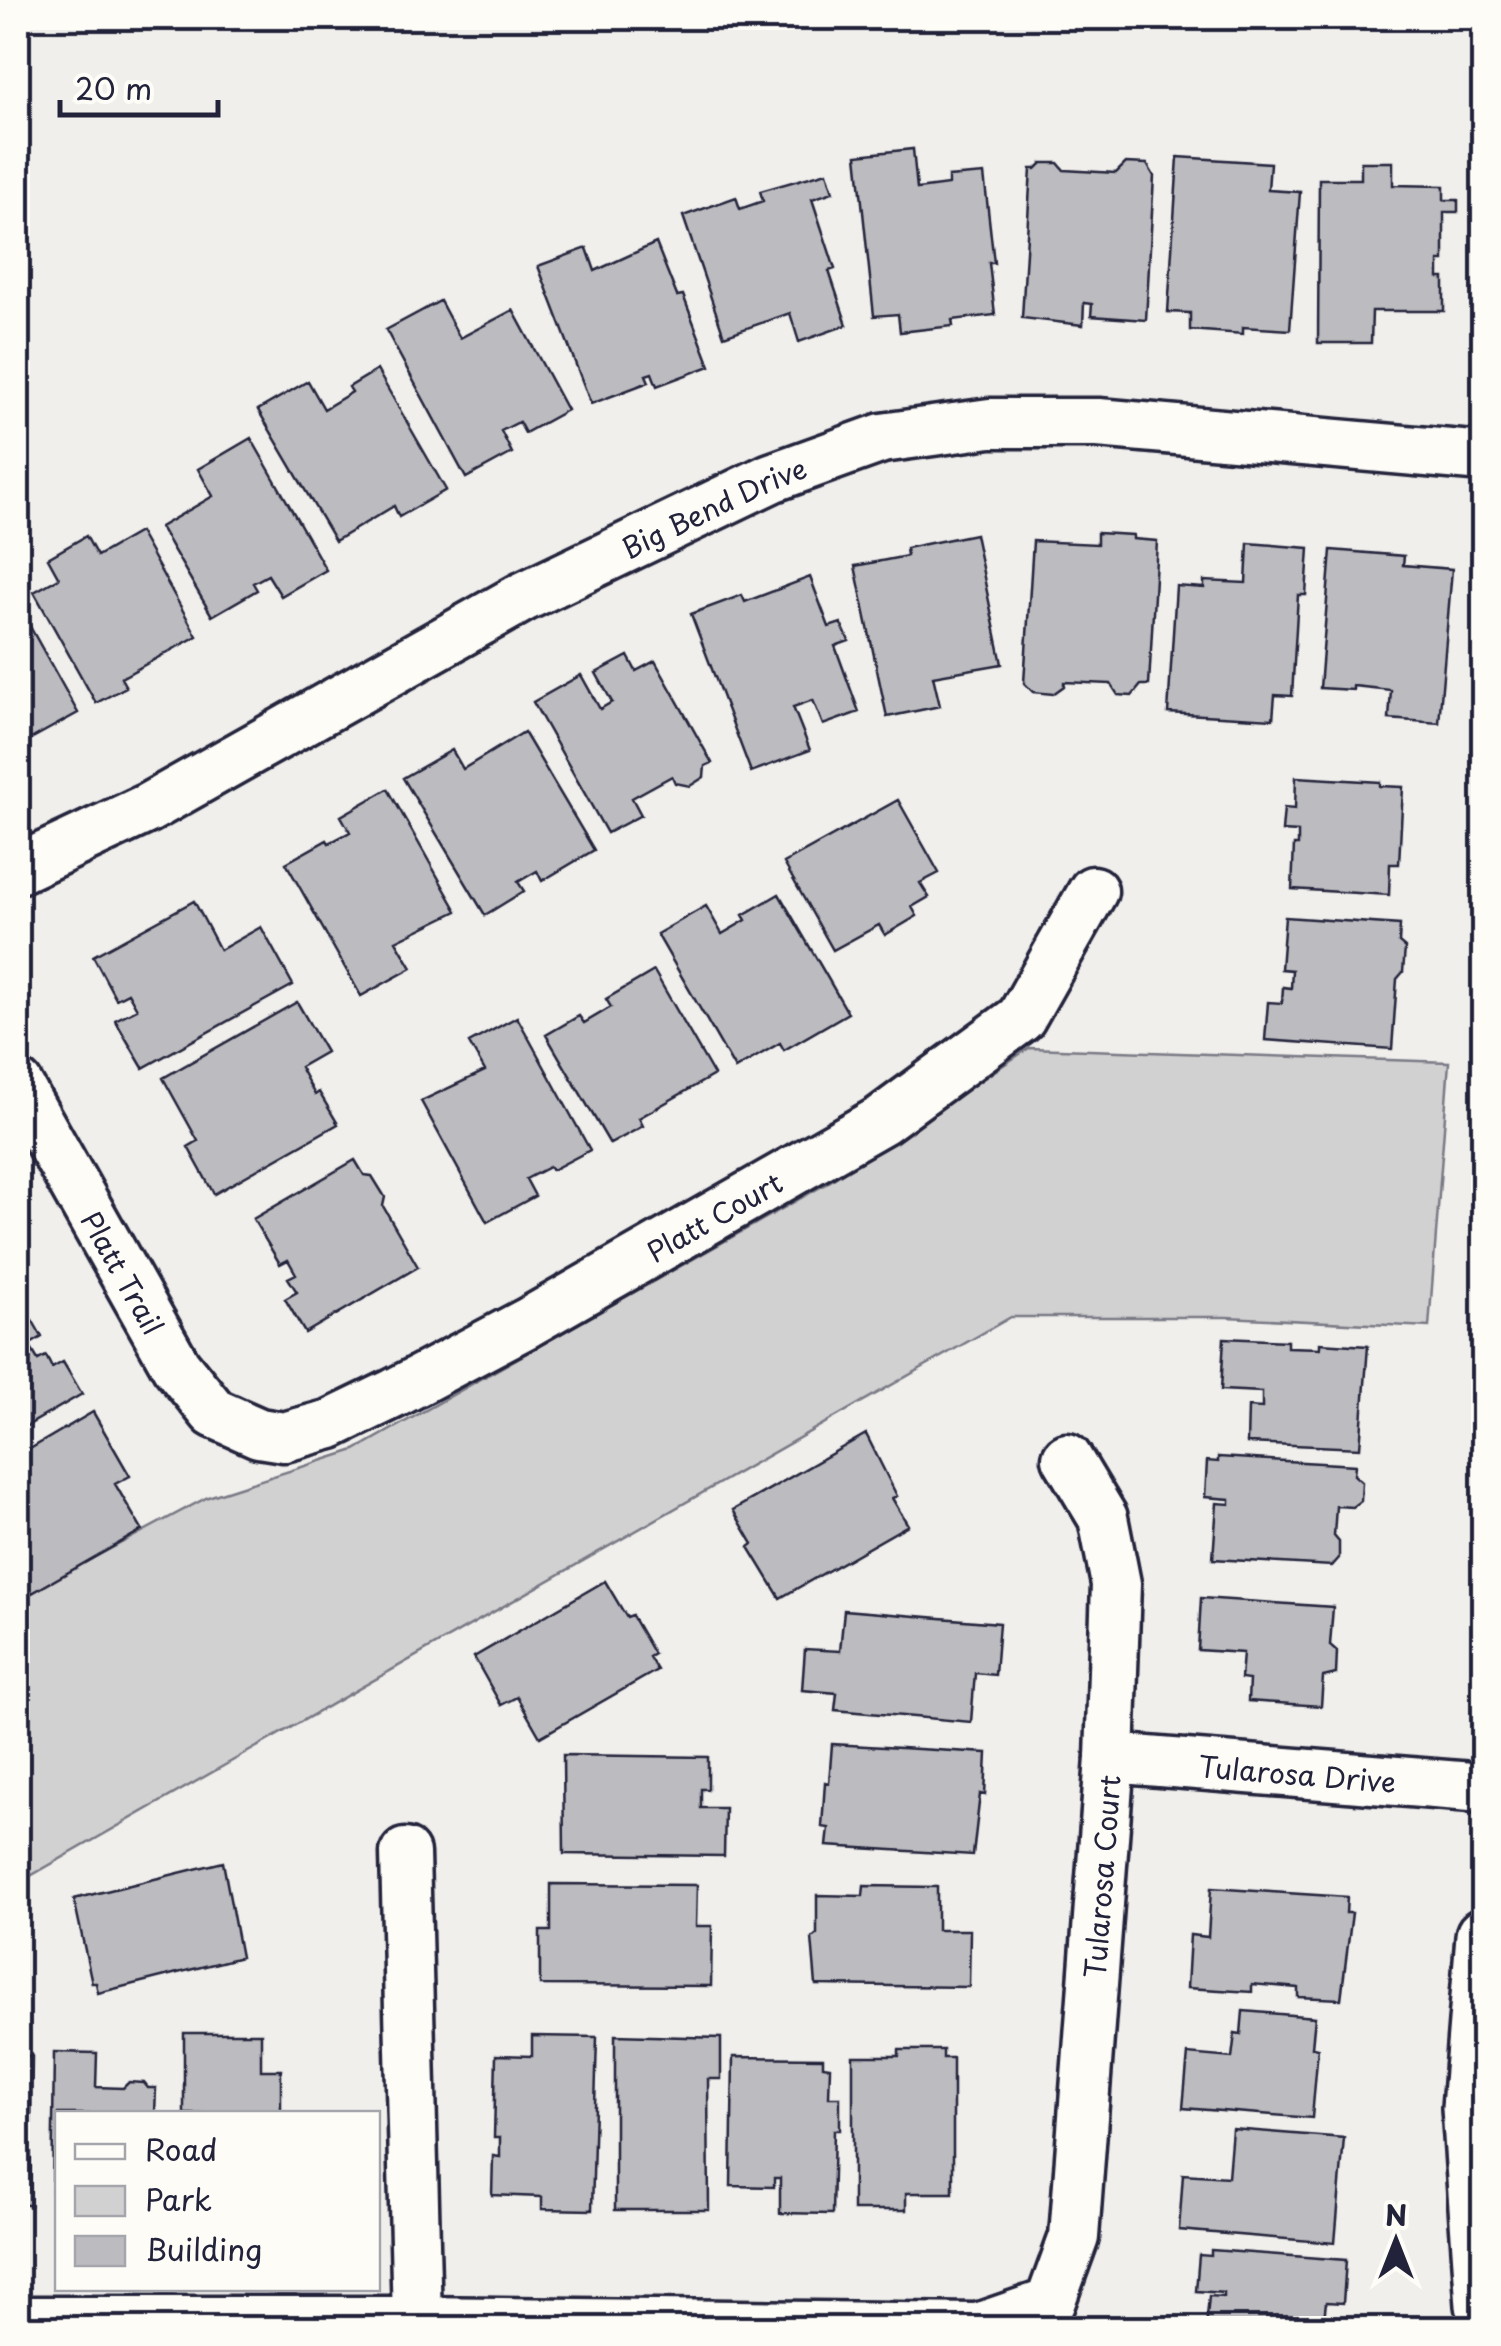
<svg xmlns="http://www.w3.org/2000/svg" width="1501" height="2346" font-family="'Playpen Sans',sans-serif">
<rect width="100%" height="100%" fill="#f0efec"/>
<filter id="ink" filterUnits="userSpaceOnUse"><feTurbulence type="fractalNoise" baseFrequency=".01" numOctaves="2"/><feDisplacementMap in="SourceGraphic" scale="20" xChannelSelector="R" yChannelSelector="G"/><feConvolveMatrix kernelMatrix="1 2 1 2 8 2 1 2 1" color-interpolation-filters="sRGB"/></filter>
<g filter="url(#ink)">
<path fill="#d2d1d1" stroke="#7a7a86" stroke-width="2.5" d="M1029,1048L1449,1062L1429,1327L1226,1317H1011L18,1883V1598L208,1497L355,1450L826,1184Z"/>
<path fill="#bcbcc0" stroke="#22223b" stroke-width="2.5" d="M913,149L917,189L948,185V177L984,174L994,263H989L995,315L952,320L953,326L900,332L898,314L874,316L857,155Z
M1178,157L1270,163L1268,190L1300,192L1290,330L1243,327V334L1190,330V313L1168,312Z
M1361,162H1393V185L1444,186V200H1458V212H1444V261H1439V278H1444V311H1372L1371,343H1318L1319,179H1361Z
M1042,163H1058L1064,170L1116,173L1126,163L1147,164L1154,176L1146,320L1091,316L1092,304L1084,303L1083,325L1022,318L1031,169H1036Z
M827,172L833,192L812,199L835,269L829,271L847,325L799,342L790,313L724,336L683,216L736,197L740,209L763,201L760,191Z
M656,243L677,296L683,295L710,366L657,386L652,373L646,375L649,382L591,404L538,266L587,248L595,271Z
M440,301L460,338L513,310L567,410L525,433L519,422L501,431L512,453L466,478L386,330Z
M377,370L446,490L399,517L394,506L335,541L258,410L308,381L324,409L352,392L349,387Z
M251,438L326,570L281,596L268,575L253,583L257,590L212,616L160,527L213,496L198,469Z
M139,532L197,636L121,678L126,687L96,703L34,592L59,578L48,558L86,536L97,556Z
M1097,533L1133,535V539L1157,541L1149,685H1141L1132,696L1118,695L1111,684L1064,682V686L1053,694L1033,692L1024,683L1033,541L1097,544Z
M975,534L1002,664L933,676L940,706L887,717L855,566L907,556L906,548Z
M1248,543L1309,548L1306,595H1298L1292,696L1275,695L1273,719L1168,713L1176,586L1204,588V581L1246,583Z
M1331,550L1404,556L1403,565L1452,569L1439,723L1389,719L1391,690L1353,686V690L1320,688Z
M810,577L829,627L841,623L849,641L835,646L859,712L823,725L813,700L793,707L810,750L751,772L691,614L742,595L745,602Z
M18,605L78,713L18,746Z
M628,656L636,671L655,661L712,763L705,766L704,777L690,786L675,783L672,776L632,798L641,815L607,833L533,702L581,675L600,709L612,702L596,673Z
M524,732L594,850L542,881L537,871L518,882L524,891L485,915L403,778L452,750L463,769Z
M1296,777L1380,782V786L1403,787L1399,864H1390L1389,895L1292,889L1294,845H1298V832L1282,831L1284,808L1295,809Z
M388,789L457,911L396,941L412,968L361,996L286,863L327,840L329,843L350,832L341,816Z
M898,800L939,873L920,883L929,897L912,907L917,916L885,935L879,925L833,950L784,863Z
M779,894L848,1013L784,1050L780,1043L735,1069L657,934L706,906L722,934L746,920L743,915Z
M194,901L220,950L261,927L293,985L143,1068L115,1020L137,1009L128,993L116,999L93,956Z
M1285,917L1400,925L1399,943L1405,948L1403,972L1397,979L1392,1049L1265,1040L1268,1002L1282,1003L1283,987L1291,988L1292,970L1281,969Z
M654,971L714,1075L639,1118L643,1126L610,1144L546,1035L579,1016L584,1023L611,1007L606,999Z
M297,1002L326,1052L300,1067L315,1095L319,1092L338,1124L214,1194L188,1147L198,1141L163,1078Z
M517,1017L590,1150L552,1170L549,1167L526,1179L535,1196L487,1222L421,1101L485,1071L469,1043Z
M355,1160L364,1175L372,1176L385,1197L383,1206L418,1267L305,1333L285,1299L297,1292L288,1278L296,1274L288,1260L280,1264L253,1219Z
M18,1295L42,1337L29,1345L38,1360L46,1356L52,1368L63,1362L82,1394L18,1431Z
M1224,1338L1287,1341V1347L1320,1348V1343L1368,1346L1360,1448L1247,1443L1248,1407L1262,1408V1392L1221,1390Z
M93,1412L130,1476L115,1484L142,1530L18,1601V1456Z
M866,1434L897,1496L892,1498L908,1525L780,1598L749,1547L753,1544L733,1510Z
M1218,1457L1355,1465L1354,1475L1362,1482L1361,1501L1353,1507L1336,1506L1334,1536L1339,1542V1558L1332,1566L1213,1559L1217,1503L1230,1504V1499L1205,1497L1207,1461L1218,1462Z
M605,1581L627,1618L632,1616L654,1654L649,1657L657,1670L540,1737L517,1697L501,1705L474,1657Z
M1201,1598L1333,1607L1330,1645L1337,1651L1336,1674L1323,1677L1321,1706L1248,1701L1249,1680L1241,1679L1243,1653L1198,1650Z
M844,1610L999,1623L995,1675L975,1673L971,1722L835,1710L837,1693L802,1690L805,1649L840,1651Z
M832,1744L987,1753L985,1795L980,1794L973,1855L827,1846L829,1828L822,1827L825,1782L829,1783Z
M563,1755L708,1757V1789H701V1808H725L724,1856L564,1854Z
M223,1862L241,1957L98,1993L96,1983H92L74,1899Z
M551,1884L697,1885L696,1926H712L711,1986L540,1985V1931H551Z
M864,1886L937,1887V1930H970L969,1987L816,1985L812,1938L817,1934V1895L863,1896Z
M1211,1888L1347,1897L1346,1913H1352L1341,1999L1298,1997V1988L1252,1984V1992L1187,1988L1190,1935L1208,1937Z
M1243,2011L1315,2017L1312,2047L1318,2048L1312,2118L1183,2108L1188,2054L1232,2058L1235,2033L1241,2034Z
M184,2033H261V2070H281V2114H184Z
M615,2035L721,2038V2079H708L709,2210H615Z
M532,2036L597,2037L592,2210L542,2209V2197L492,2195L493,2156L500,2157V2138H494L496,2055L532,2056Z
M899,2050H943V2058H953V2193H906V2210H853V2056H899Z
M54,2052L97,2053L96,2087L123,2088L129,2082L144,2083L148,2088H156L155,2114H58V2200H52Z
M18,2056H32L30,2205H18Z
M733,2057L823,2058V2066L830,2067L829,2097H840V2130H834L832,2214L780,2213V2178H774V2187L731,2186Z
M1232,2129L1344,2138L1335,2243L1179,2230L1183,2174L1228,2177Z
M1211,2250L1346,2260L1343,2303L1326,2302L1323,2328H1206L1209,2296L1224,2297V2293L1196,2291L1199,2255L1211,2256Z"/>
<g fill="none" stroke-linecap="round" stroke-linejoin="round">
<defs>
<g id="minor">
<path id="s1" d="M18,869L148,808L523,597L771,478L882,438L990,423H1098L1484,457"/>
<path id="s2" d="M18,1085L176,1366L214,1413L259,1433L284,1437L331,1424L395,1393L527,1323L882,1120L1021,1018L1093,891"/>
<path id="s3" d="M1110,1758L1484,1788"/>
<path d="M405,1853L417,2321"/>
<path id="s4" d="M18,2321H417L978,2328L1050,2303L1074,2237L1110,1758L1116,1584L1103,1518L1067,1458"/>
</g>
<path id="tertiary" d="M1484,1936L1470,2108L1484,2305"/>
</defs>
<use href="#minor" stroke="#22223b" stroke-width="55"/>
<use href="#tertiary" stroke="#22223b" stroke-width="62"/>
<use href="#minor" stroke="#fdfcf7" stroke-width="48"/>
<use href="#tertiary" stroke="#fdfcf7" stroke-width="55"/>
</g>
</g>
<g text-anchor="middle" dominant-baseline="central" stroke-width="8" stroke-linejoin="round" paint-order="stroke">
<g font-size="28" fill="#22223b" stroke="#fdfcf7">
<text stroke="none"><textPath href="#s1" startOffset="785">Big Bend Drive</textPath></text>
<text stroke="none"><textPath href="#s2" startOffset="942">Platt Court</textPath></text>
<text stroke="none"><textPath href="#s2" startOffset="215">Platt Trail</textPath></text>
<text stroke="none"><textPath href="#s3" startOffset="188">Tularosa Drive</textPath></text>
<text stroke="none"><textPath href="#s4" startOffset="1468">Tularosa Court</textPath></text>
</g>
</g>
<rect width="1501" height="2346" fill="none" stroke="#fdfcf7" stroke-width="60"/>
<rect x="30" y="30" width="1441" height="2286" fill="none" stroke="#22223b" stroke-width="4" filter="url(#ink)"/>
<rect x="55" y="2111" width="325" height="180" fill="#fdfcf7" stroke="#a5a5ac" stroke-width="2.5"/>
<rect x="75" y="2144" width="50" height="15" fill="#fdfcf7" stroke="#a5a5ac" stroke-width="2.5"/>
<text x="145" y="2161" font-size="30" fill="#22223b">Road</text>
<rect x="75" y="2186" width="50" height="30" fill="#d2d1d1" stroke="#a5a5ac" stroke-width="2.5"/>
<text x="145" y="2211" font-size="30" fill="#22223b">Park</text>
<rect x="75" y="2236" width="50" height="30" fill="#bcbcc0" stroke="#a5a5ac" stroke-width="2.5"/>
<text x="145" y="2261" font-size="30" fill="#22223b">Building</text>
<g transform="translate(1396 2241)" stroke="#fdfcf7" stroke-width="8" paint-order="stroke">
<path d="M0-8L18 38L0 25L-18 38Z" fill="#22223b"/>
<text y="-15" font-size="28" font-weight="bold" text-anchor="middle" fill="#22223b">N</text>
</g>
<path d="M60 100v15h158v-15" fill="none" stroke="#22223b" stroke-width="5"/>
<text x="75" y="100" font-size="30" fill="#22223b" stroke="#fdfcf7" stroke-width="8" paint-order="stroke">20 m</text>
</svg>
